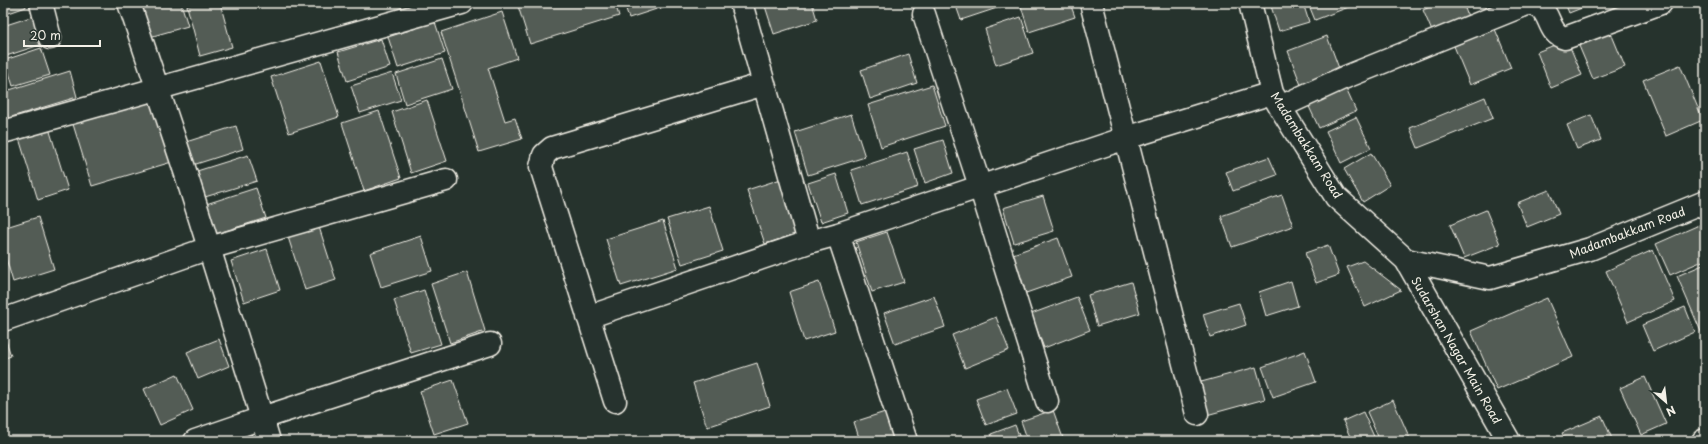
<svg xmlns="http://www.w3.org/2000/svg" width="1708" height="444" font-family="'Playpen Sans',sans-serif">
<rect width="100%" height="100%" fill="#26332d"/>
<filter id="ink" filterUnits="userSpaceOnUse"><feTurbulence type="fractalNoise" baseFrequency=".025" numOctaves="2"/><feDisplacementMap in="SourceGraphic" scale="8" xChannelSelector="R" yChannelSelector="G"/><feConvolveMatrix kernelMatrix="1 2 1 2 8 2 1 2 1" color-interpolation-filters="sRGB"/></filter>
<g filter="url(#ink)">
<path fill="#525c55" stroke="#f4f1e8" d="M3,3H25L26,7L3,15Z
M149,3H181L188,26L146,38L137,7Z
M197,3H220L232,47L200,56L187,6Z
M527,3H615L619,16L530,44L518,6Z
M624,3H675L629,18Z
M764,3H812L817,20L774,34Z
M955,3H1002L1003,6L961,20Z
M1020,3H1070L1075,17L1029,32Z
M1270,3H1303L1309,22L1279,31Z
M1308,3H1359L1315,20Z
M1439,3H1463L1470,22L1434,36L1423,10Z
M1488,3H1515L1491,13Z
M1565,3H1594L1569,13Z
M502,12L517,58L488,68L505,121L515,118L522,139L479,152L441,32Z
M34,16L43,44L3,57V26Z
M1021,17L1033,53L996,65L985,29Z
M435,22L445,53L398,68L388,37Z
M1495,29L1511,68L1470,85L1454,46Z
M1611,33L1625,67L1593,79L1579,46Z
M1327,36L1340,71L1301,85L1288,51Z
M381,39L390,67L347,81L338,52Z
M1567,40L1582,75L1551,88L1537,52Z
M41,48L50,75L13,86L5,60Z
M908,54L917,83L870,99L861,70Z
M442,59L452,89L405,104L396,74Z
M321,61L339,117L289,133L271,77Z
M1680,65L1703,120L1666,136L1643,80Z
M70,71L77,97L8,118L3,101V92Z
M392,73L401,100L360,113L351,86Z
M1342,80L1356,111L1319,128L1305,98Z
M932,85L945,126L881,147L868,105Z
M155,94L175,161L92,186L72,121Z
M1485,97L1493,118L1418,148L1410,128Z
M427,100L447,161L411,173L392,112Z
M379,111L401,178L364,191L342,123Z
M851,114L865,157L808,175L795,132Z
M1591,115L1601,140L1577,149L1567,125Z
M1356,117L1371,148L1341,163L1326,131Z
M48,125L68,190L38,200L18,135Z
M236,126L243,149L193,165L186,142Z
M943,140L953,173L925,183L914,149Z
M907,152L918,187L862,205L851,170Z
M1371,153L1390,185L1363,202L1344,169Z
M248,155L257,181L205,197L197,171Z
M1269,157L1277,175L1233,191L1226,172Z
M836,174L848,213L821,222L808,183Z
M781,179L798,233L765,244L747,190Z
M256,188L266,218L213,235L203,205Z
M1549,190L1559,214L1527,227L1517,203Z
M1282,195L1293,226L1232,247L1221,216Z
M1043,196L1054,231L1014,243L1003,208Z
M709,206L723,251L682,264L667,219Z
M1486,210L1500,244L1464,258L1450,225Z
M38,217L54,269L13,282L3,248V228Z
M663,221L678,268L621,286L606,239Z
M1699,225L1705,240V260L1670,275L1656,244Z
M319,227L336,280L305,290L288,237Z
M887,232L904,282L872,292L856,242Z
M421,236L432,271L381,287L370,253Z
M1058,238L1072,277L1026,293L1013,254Z
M1328,245L1339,275L1316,283L1305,253Z
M267,249L280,290L244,302L231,261Z
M1653,250L1675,301L1628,322L1606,271Z
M1363,261L1401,290L1365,307L1347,267Z
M1705,264V341L1677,276Z
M467,272L485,331L450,343L431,284Z
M1291,281L1298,306L1266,316L1259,292Z
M819,282L835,331L804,341L789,292Z
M1131,282L1140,313L1097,326L1088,295Z
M424,290L441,344L411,353L394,300Z
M934,296L945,327L895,344L884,313Z
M1077,297L1090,330L1044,348L1031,314Z
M1547,298L1573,357L1497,390L1471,331Z
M1239,303L1246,325L1210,337L1203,314Z
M1685,307L1695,332L1653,351L1642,325Z
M996,317L1009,350L965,368L952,335Z
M3,331L11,356L3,359Z
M219,339L229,366L198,379L187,352Z
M1305,351L1316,382L1273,397L1262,367Z
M757,363L770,406L707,427L693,383Z
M1256,367L1265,399L1203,416L1194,384Z
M177,374L193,410L160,425L144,389Z
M1645,377L1666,424L1641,435L1620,388Z
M453,380L468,423L434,434L420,391Z
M1007,388L1017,414L986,425L976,399Z
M1393,400L1411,441H1380L1367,412Z
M1053,410L1064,441H1028L1021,421Z
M885,412L895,441H860L854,422Z
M1363,412L1376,441H1352L1343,421Z
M1602,416L1613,441H1566L1562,433Z
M248,425L254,441H209Z
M1015,425L1021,441H994L991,434Z
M1313,435L1315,441H1299Z
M986,436L988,441H973Z"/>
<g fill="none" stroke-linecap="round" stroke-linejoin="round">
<defs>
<path id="minor" d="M41,3L50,38
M129,3L186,174L262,418L490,344
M741,3L809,242
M1091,3L1197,414
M1250,3L1272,93L1280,107L1336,197L1406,260L1490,278L1590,249L1705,202
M924,14L980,186L1047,401
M1280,107L1341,79L1527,4C1554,4 1544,33 1565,38L1661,3
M3,132L462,3
M838,234L906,441
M1406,260L1509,441
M588,317L809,242L838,234L1126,138L1272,93
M3,320L209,248L446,180
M615,401L541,167L544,155L552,148L764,84
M195,441L262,418L269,441
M1703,441L1705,440"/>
</defs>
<use href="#minor" stroke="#f4f1e8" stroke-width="25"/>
<use href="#minor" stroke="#26332d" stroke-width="22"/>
</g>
</g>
<g text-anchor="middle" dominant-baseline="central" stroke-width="3.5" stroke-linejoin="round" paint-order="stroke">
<g font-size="12" fill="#f4f1e8" stroke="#26332d">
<text transform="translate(1307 145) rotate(58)">Madambakkam Road</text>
<text transform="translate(1627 232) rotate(-21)">Madambakkam Road</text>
<text transform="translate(1457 350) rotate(60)">Sudarshan Nagar Main Road</text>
</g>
</g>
<rect width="1708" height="444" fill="none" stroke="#26332d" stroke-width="16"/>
<rect x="8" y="8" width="1692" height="428" fill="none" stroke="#f4f1e8" stroke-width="1.5" filter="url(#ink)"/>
<g transform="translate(1666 402) rotate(152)" stroke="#26332d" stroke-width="3" paint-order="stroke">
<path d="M0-3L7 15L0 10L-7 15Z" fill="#f4f1e8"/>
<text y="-6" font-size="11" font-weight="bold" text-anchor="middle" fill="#f4f1e8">N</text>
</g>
<path d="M24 40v6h76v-6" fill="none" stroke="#f4f1e8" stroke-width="2"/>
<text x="30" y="40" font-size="12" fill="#f4f1e8" stroke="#26332d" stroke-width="3" paint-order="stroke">20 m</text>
</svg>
